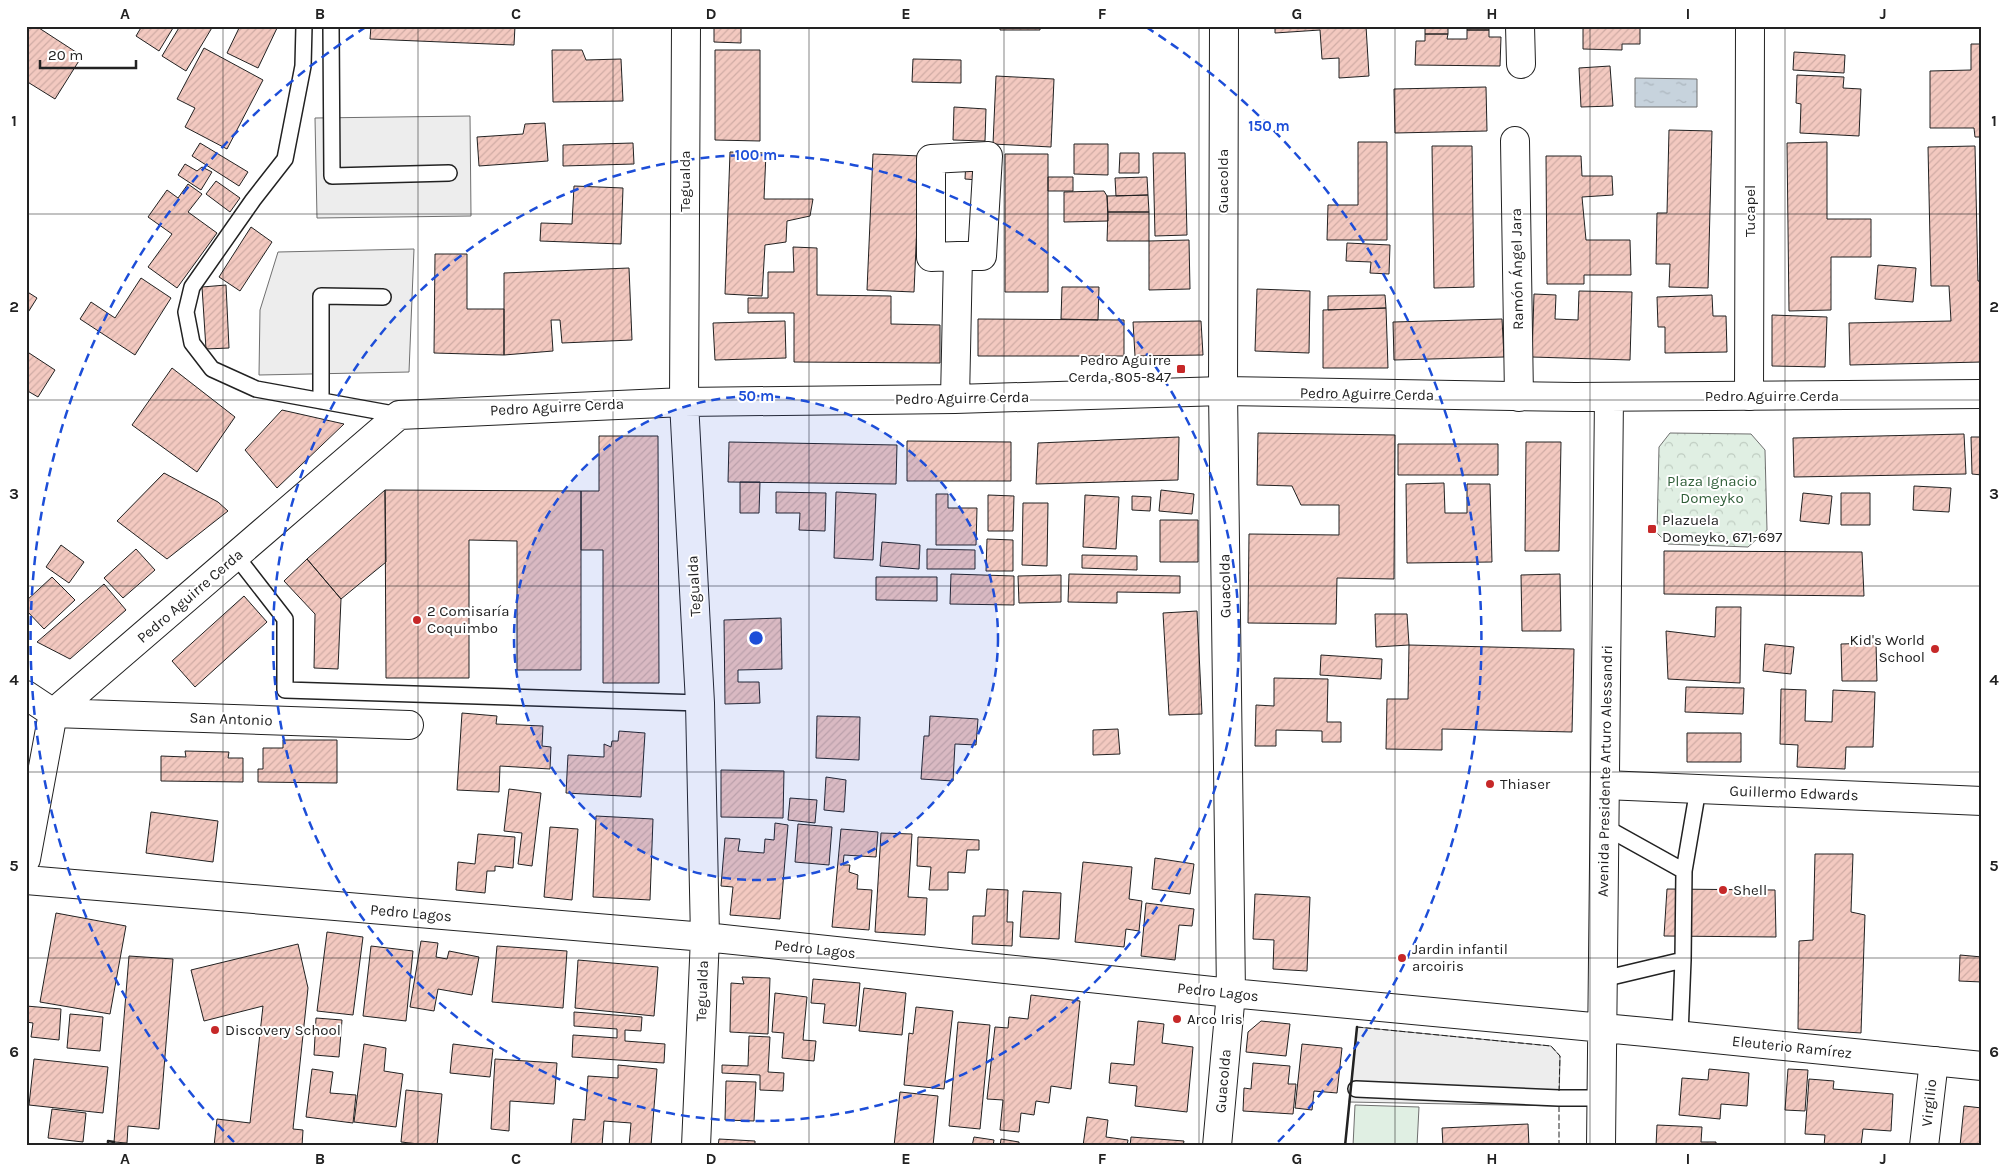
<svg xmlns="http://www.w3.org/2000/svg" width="2008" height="1172" font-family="Karla,sans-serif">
<defs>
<pattern id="park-crowns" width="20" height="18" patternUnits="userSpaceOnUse" patternTransform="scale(1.25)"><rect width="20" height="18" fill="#e0efe3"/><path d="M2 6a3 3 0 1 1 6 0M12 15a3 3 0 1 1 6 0" fill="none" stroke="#c0cdc2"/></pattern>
<pattern id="water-ripples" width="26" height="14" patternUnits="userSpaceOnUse" patternTransform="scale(1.25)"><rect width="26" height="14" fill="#c7d3dd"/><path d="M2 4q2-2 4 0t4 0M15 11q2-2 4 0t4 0" fill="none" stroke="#abb5bd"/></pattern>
<pattern id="building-hatch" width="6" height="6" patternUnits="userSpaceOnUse" patternTransform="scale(1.25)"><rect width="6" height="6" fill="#f3c9c0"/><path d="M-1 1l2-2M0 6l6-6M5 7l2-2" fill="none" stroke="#d0aca5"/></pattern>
</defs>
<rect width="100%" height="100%" fill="#fff"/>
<path fill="url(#park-crowns)" stroke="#6f6f6f" d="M1670,433L1751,434L1765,450L1767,530L1748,547L1668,544L1657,533L1659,447Z"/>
<path fill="#e0efe3" stroke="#6f6f6f" d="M1355,1105L1419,1107L1417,1146H1353Z"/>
<path fill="#ededed" stroke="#6f6f6f" d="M470,116L471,216L317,218L315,118Z
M414,249L409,372L259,375L260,310L278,252Z
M1357,1027L1551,1046L1560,1056L1559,1106L1349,1102Z"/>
<path fill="url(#water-ripples)" stroke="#6f6f6f" d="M1635,78L1697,79V107H1635Z"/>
<path fill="url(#building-hatch)" stroke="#222" d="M26,26H40L39,28L82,56L55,99L26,81Z
M142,26H170L173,28L159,51L136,36Z
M180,26H213L186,71L162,56Z
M240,26H278L258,68L227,53Z
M371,26H515L514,45L370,39Z
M714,26H741V43L714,42Z
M1000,26H1040V30H1000Z
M1275,26H1366L1369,76L1339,78V58L1322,59L1320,30L1275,33Z
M1425,26H1448V34H1425Z
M1467,26H1489V30H1467Z
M1583,26L1640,27V44H1622V50L1583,49Z
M1467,30H1489V37H1501L1500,66L1415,65L1416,41H1425V34H1448L1447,39H1467Z
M1971,44H1982V137H1975L1974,128H1930V71L1971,70Z
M204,48L263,80L227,149L185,127L195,108L177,99Z
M552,50H582L586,60L621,59L623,101L553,102Z
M715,50H760V141L715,140Z
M1794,52L1845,55L1844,73L1793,70Z
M913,59L961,60V83L912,82Z
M1610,66L1613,106L1581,107L1579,68Z
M1797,75L1844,77L1843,88L1861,89L1859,136L1800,133L1801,104L1796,103Z
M996,76L1054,79L1051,147L993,144Z
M1486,87L1487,131L1395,133L1394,89Z
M954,107L986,109L985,141L953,140Z
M545,123L548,161L479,166L477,137L523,134L525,124Z
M1669,130L1712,131L1708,288L1669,287L1670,264H1656L1657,213H1667Z
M1358,142H1387V240H1327L1328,205H1358Z
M1827,142V219H1871V257H1831V310L1789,311L1787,143Z
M200,143L248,172L239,186L192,156Z
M633,143L634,164L563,166V145Z
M1074,144H1108V175L1074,174Z
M1432,146H1472L1474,287L1434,288Z
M1975,146L1978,281H1982V362L1850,365L1849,323L1951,321L1949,286H1931L1928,147Z
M730,152L766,153L764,199H813L810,216L787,221L786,242L765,245L762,296L725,294Z
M1120,153H1139V173H1119Z
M1153,153H1185L1187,235L1155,236Z
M873,154L920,156L914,292L867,290Z
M1005,154H1048V292H1005Z
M1546,156H1581L1582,176H1612L1613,195L1582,197L1586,240H1630L1631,275H1584V284H1547Z
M966,160L979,161L978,180L965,179Z
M185,164L197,171L202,167L212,172L201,190L178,175Z
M1048,177H1073V191H1048Z
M1147,177L1148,195L1116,196L1115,178Z
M216,181L240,198L230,212L206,194Z
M188,184L202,194L188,212L217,233L177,288L148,267L172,234L148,217L167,190L178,198Z
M574,186L623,188L621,244L540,241L541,223L572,224Z
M1104,191L1107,196L1108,221L1064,222V192Z
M1148,195L1149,212H1108L1107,196Z
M1108,212H1149V241H1107Z
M251,227L272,242L240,291L219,277Z
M1189,240L1190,289L1149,290V241Z
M1347,243L1390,245L1389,274L1370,273L1371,262L1346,261Z
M793,247L817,248V295L891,296V324L940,325V363L794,362V313H748V298H768V272H794Z
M435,254H467V309H504V355L434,353Z
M1878,265L1916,268L1913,302L1875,299Z
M629,268L632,340L562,343L560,320H551L553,351L504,355V273Z
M141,278L171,298L135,355L80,319L91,302L115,318Z
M226,285L229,348L206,349L202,287Z
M1062,287H1099L1098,320L1061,319Z
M1257,289L1310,291L1309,353L1255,351Z
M26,291L37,298L27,314H26Z
M1579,291L1632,292L1630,360L1532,357L1534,294L1556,295L1555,319L1578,320Z
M1385,295L1386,308L1328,310V296Z
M1712,295L1713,316H1726L1727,352L1665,353V327H1658L1657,297Z
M1386,308L1388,368H1323V310Z
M1772,315L1827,317L1825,367L1772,366Z
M978,319L1124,320V356H978Z
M1502,319L1504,357L1394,360L1393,322Z
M785,321L786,358L715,360L713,323Z
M1201,321L1203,355L1135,356L1133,322Z
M26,351L55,370L38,397L26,390Z
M172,368L235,417L197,472L132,425Z
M282,410L344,424L277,488L245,450Z
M1258,433L1395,435L1394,579L1337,578L1336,624L1248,623L1249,534L1339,535V505H1301L1292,486L1257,485Z
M1964,434L1966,474L1794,477L1793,438Z
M599,436H658L659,683H603V550H581V491H599Z
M1179,437L1178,480L1036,484L1038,443Z
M1971,437H1982V475L1972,474Z
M907,441L1011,442V481H907Z
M729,442L897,445L896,484L728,482Z
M1526,442H1561L1559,551H1525Z
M1398,444H1498V475H1398Z
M164,473L218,502L228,511L167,559L117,521Z
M740,482H760L759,513H740Z
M1444,483L1445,513H1467V484H1490L1492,562L1407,563L1406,484Z
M1914,486L1951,488L1949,512L1913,510Z
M385,490L386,562L341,599L307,559Z
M385,490L581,491V670H517V541L469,540V678H386Z
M1161,490L1194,494L1192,514L1159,511Z
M776,492L826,493L825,531L799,530L800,513H776Z
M836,492L876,494L873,560L834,558Z
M1803,493L1832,496L1829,524L1800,521Z
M1841,493H1870V525H1841Z
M936,494H948V508H977L976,545H936Z
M988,495L1014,496L1013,531H988Z
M1085,495L1119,497L1116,549L1083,547Z
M1132,496L1151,497L1150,511L1132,510Z
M1023,503H1048L1047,566L1022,565Z
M1160,520H1198V562H1160Z
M987,539L1013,540V571H986Z
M882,542L920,545L919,569L880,566Z
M61,545L84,562L69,583L46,567Z
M136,549L155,570L123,598L104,578Z
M927,549L975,550V569H927Z
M1664,551L1862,552L1864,596L1664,594Z
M1082,555L1137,556V570L1082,568Z
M307,559L341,599L338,669L314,668L315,614L284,581Z
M951,574L1014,576V605L950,604Z
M1069,574L1180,576V593L1117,592V603L1068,602Z
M1560,574L1561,631H1522L1521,575Z
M1061,575V602L1019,603L1018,576Z
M52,577L75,600L44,629L26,610V601Z
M876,577H937V601L876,600Z
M104,584L126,610L70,659L37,642Z
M244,596L267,622L195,687L172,661Z
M1716,607H1741L1740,683L1668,679L1666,631L1715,637Z
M1197,611L1202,714L1169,715L1163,613Z
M1375,614H1407L1409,645L1376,647Z
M781,618L782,669L738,670V682H759L760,703L725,704L724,620Z
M1876,643L1877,681H1842L1841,644Z
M1765,644L1794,647L1791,674L1763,671Z
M1409,645L1574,649L1572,732L1442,729V750L1386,749L1387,699H1408Z
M1321,655L1382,659L1381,679L1320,675Z
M1274,678L1328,679L1327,722H1341V742H1322V731L1276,730V746H1255L1256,705L1274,706Z
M1686,687L1744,688L1743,714L1685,712Z
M1781,689L1806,690L1805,721L1832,722L1833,690L1875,692L1873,747H1846L1845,769L1797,767L1798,745L1780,744Z
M462,713L497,716L496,724L543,726L542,746L551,747L550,769L500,766L499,792L457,790Z
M817,716L860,717L859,760L816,758Z
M930,716L978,719L976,745L955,744L953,781L921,779L924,736H929Z
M1118,729L1120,754L1093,755V730Z
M619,731L645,733L641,797L566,793L568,755L604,757V744L611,747L612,741H618Z
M1687,733H1741V762H1687Z
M283,740H337V783L258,782V769H263V748H283Z
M185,751L229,752L228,758H243V782L161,781V756L186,757Z
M721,770L784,771L783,818L721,817Z
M826,777L846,780L844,812L824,810Z
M509,789L541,793L532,866L518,864L522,833L504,831Z
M790,798L817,800L815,823L788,820Z
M151,812L218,821L213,862L146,853Z
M596,816L653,819L650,900L593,897Z
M775,823L788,825L780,919L730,915L733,887L721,886L725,838L740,839L738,851L764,853L765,839L774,840Z
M798,824L832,827L829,865L795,862Z
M550,827L578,829L572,900L544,897Z
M841,829L878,832L876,857L844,855L843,865H850L849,872L858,875L857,889L872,890L869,930L832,927Z
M881,833L912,834L908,897L927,898L925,935L875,932Z
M478,834L515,837L513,868L495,866V871H487L485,893L456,890L458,862L475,864Z
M918,837L979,840V850H967L965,873L948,872V890H929L931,867L917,866Z
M1815,854H1853L1851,912L1865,915L1861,1033L1798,1029L1799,941L1813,940Z
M1155,858L1194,864L1190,894L1152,889Z
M1083,862L1132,867L1129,899L1142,901L1139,931L1126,929L1124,947L1075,942Z
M987,889L1008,890L1007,922H1013L1012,946L972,944L973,916H985Z
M1667,889L1775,890L1776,937L1664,936Z
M1023,891L1061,893L1059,939L1020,937Z
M1255,894L1310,897L1307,971L1273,969L1274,940L1253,939Z
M1146,903L1194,909L1192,926L1179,925L1175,960L1141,956Z
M56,913L126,926L110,1014L40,1002Z
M327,932L363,937L353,1015L317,1011Z
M421,941L438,943L436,957L447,959L449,951L479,957L472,995L438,989L434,1011L410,1007Z
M298,944L308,988L293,1129L303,1130L302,1146H214L217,1119L250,1123L263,1006L204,1021L191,970Z
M371,946L413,951L406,1021L363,1016Z
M497,946L567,951L563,1008L492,1002Z
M1960,955L1982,957V982L1959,981Z
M129,956L173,959L159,1129L128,1126L127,1143L114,1142Z
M578,960L658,967L654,1016L575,1008Z
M742,977L770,978L768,1034L730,1032L731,983L744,984Z
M813,979L860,983L856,1026L823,1023L825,1004L811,1003Z
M864,988L906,993L902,1035L859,1031Z
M775,993L807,997L803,1040L816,1041L814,1061L782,1058L784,1033L772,1032Z
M1031,995L1080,1001L1071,1089L1051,1086L1049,1103L1036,1101L1034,1115L1021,1113L1019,1132L1000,1130L1003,1100L987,1099L995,1027L1008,1028L1009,1017L1028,1019Z
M26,1006L61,1009L59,1040L31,1037L33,1023L26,1022Z
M916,1007L953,1011L944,1089L904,1085L909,1033L913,1034Z
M574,1012L642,1017L641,1031L625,1030V1041L665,1044L664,1063L572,1057L573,1035L617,1038V1029L574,1026Z
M70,1014L103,1017L100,1051L67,1048Z
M316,1018L342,1020L339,1057L314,1055Z
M1138,1021L1164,1024L1162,1043L1193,1047L1187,1112L1135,1106L1137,1086L1109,1083L1111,1063L1134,1065Z
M1261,1021L1290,1024L1286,1056L1246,1052L1248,1032Z
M958,1022L990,1025L980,1129L949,1126Z
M749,1036L770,1037L768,1072L784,1073L783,1091L760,1090V1075L722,1073V1065L748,1066Z
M364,1044L386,1048L384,1071L403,1074L396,1127L354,1122Z
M453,1044L493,1049L490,1077L450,1073Z
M1302,1044L1342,1048L1337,1093L1314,1091L1312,1110L1295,1108Z
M34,1059L108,1067L103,1113L29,1105Z
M495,1059L557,1063L554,1104L510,1101L509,1131L491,1129Z
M1253,1063L1290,1066L1288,1084H1296L1293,1114L1243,1111L1244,1088L1251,1089Z
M618,1065L657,1069L651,1146H629L631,1123L604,1121L602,1146L571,1145L573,1119L585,1120L588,1076L618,1078Z
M312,1069L333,1072L330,1093L356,1095L353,1123L306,1117Z
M1709,1069L1749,1073L1747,1106L1721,1104L1720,1119L1679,1115L1682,1078L1708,1080Z
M1788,1069L1808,1070L1805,1111L1785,1110Z
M1809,1079L1834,1081L1833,1089L1893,1094L1891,1131L1863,1129L1861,1146H1824L1825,1135L1805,1134Z
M726,1081L756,1082L754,1121L725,1120Z
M406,1090L442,1094L437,1146L401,1142Z
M900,1092L938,1096L933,1146H894Z
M1964,1106L1982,1108V1146H1960Z
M52,1109L86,1113L83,1142L48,1138Z
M1087,1117L1108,1120L1106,1137L1128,1140L1127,1146H1083Z
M1528,1124L1529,1146H1443L1442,1128Z
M1657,1125L1702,1127L1701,1142H1716V1146H1656Z
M974,1137L994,1140L993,1146H972Z
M1131,1137L1184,1141L1183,1146H1130Z
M719,1139L755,1141V1146H718Z
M1001,1139L1019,1142V1146H1000Z"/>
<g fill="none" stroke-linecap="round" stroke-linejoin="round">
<defs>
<path id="lane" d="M304,26L303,66L285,159L253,200L192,287L186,312L192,343L212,369L256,389L399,415
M331,26L332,176L449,173
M321,401V296L383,297
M236,556L285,619V690L700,703
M1605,827L1684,871
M1603,979L1683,960
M1680,1035L1683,960L1684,871L1698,789
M1356,1089L1559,1098H1602"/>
<path id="street" d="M686,26L684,402L700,703L705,937L696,1146
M1520,26L1521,64
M1515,141L1519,397
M1749,396L1750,26
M955,399L958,256H982L988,156L931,159V257L958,256
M26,695L53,713
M53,713L399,415L684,402L955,399L1223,391
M53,713L409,725
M1605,785L1982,801
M26,859L53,713
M26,880L705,937L1231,993
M1924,1146L1934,1061"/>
<path id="secondary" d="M1223,391L1575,397L1982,394
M1231,993L1646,1032L1982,1066
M1217,1146L1231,993L1223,391L1224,26
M1601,1146L1609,397"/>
</defs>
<use href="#lane" stroke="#222" stroke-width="18"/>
<use href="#street" stroke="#222" stroke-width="30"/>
<use href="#secondary" stroke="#222" stroke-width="30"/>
<use href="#lane" stroke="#fff" stroke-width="15"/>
<use href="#street" stroke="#fff" stroke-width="28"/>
<use href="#secondary" stroke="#fff" stroke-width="28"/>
<path stroke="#222" stroke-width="1" stroke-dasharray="6 2.5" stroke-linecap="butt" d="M1357,1027L1551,1046L1560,1056L1559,1091
M1559,1146V1106"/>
<path stroke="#222" stroke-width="2.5" d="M108,1146V1141L114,1142
M1345,1146L1357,1027"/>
</g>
<path fill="none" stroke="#222" stroke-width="1" stroke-opacity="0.55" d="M223,26V1146M418,26V1146M613,26V1146M809,26V1146M1004,26V1146M1199,26V1146M1395,26V1146M1590,26V1146M1785,26V1146M26,214H1982M26,400H1982M26,586H1982M26,772H1982M26,958H1982"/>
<circle cx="756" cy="638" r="242" fill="#1d4ed8" fill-opacity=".12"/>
<g fill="none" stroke="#1d4ed8" stroke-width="2.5" stroke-dasharray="9 6">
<circle cx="756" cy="638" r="242"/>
<circle cx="756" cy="638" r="483"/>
<path d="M234 1142A725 725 0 0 1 366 27M1146 27A725 725 0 0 1 1278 1142"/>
</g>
<g fill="#c62828" stroke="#fff" stroke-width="2">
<rect x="1176" y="364" width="10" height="10" rx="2.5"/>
<rect x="1647" y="524" width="10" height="10" rx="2.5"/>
<circle cx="417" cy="620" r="5"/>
<circle cx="1935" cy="649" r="5"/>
<circle cx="1490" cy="784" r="5"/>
<circle cx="1723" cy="890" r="5"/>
<circle cx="1402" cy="958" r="5"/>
<circle cx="1177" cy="1019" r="5"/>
<circle cx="215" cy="1030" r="5"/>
</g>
<g text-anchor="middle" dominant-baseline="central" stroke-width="4" stroke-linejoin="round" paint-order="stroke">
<g font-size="15" fill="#222" stroke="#fff">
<text transform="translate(685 181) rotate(-90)">Tegualda</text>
<text transform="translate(1223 181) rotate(-90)">Guacolda</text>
<text transform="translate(1750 211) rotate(-90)">Tucapel</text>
<text transform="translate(1517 269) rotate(-91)">Ramón Ángel Jara</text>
<text transform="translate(1367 394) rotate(1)">Pedro Aguirre Cerda</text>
<text x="1772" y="396">Pedro Aguirre Cerda</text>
<text transform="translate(962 398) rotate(-1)">Pedro Aguirre Cerda</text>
<text transform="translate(557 407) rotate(-3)">Pedro Aguirre Cerda</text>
<text transform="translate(694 586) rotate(-93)">Tegualda</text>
<text transform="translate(1225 586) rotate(-91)">Guacolda</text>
<text transform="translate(190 596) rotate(-41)">Pedro Aguirre Cerda</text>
<text transform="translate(231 719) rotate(2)">San Antonio</text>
<text transform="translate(1605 771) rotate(-89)">Avenida Presidente Arturo Alessandri</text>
<text transform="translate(1794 793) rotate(2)">Guillermo Edwards</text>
<text transform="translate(411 913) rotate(5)">Pedro Lagos</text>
<text transform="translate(815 949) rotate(6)">Pedro Lagos</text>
<text transform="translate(702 991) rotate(-88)">Tegualda</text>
<text transform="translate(1218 992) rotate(6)">Pedro Lagos</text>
<text transform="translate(1792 1047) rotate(6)">Eleuterio Ramírez</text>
<text transform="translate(1223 1081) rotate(-85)">Guacolda</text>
<text transform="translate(1929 1103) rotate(-84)">Virgilio</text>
</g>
<g font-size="15" fill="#222" stroke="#fff" text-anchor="start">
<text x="1171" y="360" text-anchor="end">Pedro Aguirre<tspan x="1171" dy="17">Cerda, 805-847</tspan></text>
<text x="1662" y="520">Plazuela<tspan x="1662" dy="17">Domeyko, 671-697</tspan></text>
<text x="427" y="611">2 Comisaría<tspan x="427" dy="17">Coquimbo</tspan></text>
<text x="1925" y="640" text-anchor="end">Kid's World<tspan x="1925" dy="17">School</tspan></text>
<text x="1500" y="784">Thiaser</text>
<text x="1733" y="890">Shell</text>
<text x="1412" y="949">Jardin infantil<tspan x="1412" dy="17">arcoiris</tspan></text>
<text x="1187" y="1019">Arco Iris</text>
<text x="225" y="1030">Discovery School</text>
</g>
<g font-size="15" fill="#2f5e38" stroke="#fff">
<text x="1712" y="481">Plaza Ignacio<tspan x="1712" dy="17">Domeyko</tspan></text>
</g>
</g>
<circle cx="756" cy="638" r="8" fill="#1d4ed8" stroke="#fff" stroke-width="2.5"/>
<g font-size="15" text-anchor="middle" font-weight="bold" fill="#1d4ed8" stroke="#fff" stroke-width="4" stroke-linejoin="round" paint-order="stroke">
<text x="1269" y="131">150 m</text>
<text x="756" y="160">100 m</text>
<text x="756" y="401">50 m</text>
</g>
<rect width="2008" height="1172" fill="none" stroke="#ffffff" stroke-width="55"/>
<path d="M40 60v8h96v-8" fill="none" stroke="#222222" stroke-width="2.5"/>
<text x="48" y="60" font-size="15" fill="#222222" stroke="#ffffff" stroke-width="4" paint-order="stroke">20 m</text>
<rect x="28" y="28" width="1952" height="1116" fill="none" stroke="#222" stroke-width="2"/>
<g font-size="16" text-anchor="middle" font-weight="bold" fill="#222">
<text x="125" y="19">A</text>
<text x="320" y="19">B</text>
<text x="516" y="19">C</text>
<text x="711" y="19">D</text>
<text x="906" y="19">E</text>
<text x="1102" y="19">F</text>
<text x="1297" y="19">G</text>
<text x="1492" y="19">H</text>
<text x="1688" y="19">I</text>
<text x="1883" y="19">J</text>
<text x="14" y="126">1</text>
<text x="1994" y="126">1</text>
<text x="14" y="312">2</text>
<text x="1994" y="312">2</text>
<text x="14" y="499">3</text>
<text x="1994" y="499">3</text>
<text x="14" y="685">4</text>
<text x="1994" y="685">4</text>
<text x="14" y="871">5</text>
<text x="1994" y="871">5</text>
<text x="14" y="1057">6</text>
<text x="1994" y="1057">6</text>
<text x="125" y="1164">A</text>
<text x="320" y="1164">B</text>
<text x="516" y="1164">C</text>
<text x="711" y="1164">D</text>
<text x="906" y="1164">E</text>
<text x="1102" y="1164">F</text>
<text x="1297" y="1164">G</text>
<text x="1492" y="1164">H</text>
<text x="1688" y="1164">I</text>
<text x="1883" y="1164">J</text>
</g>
</svg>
